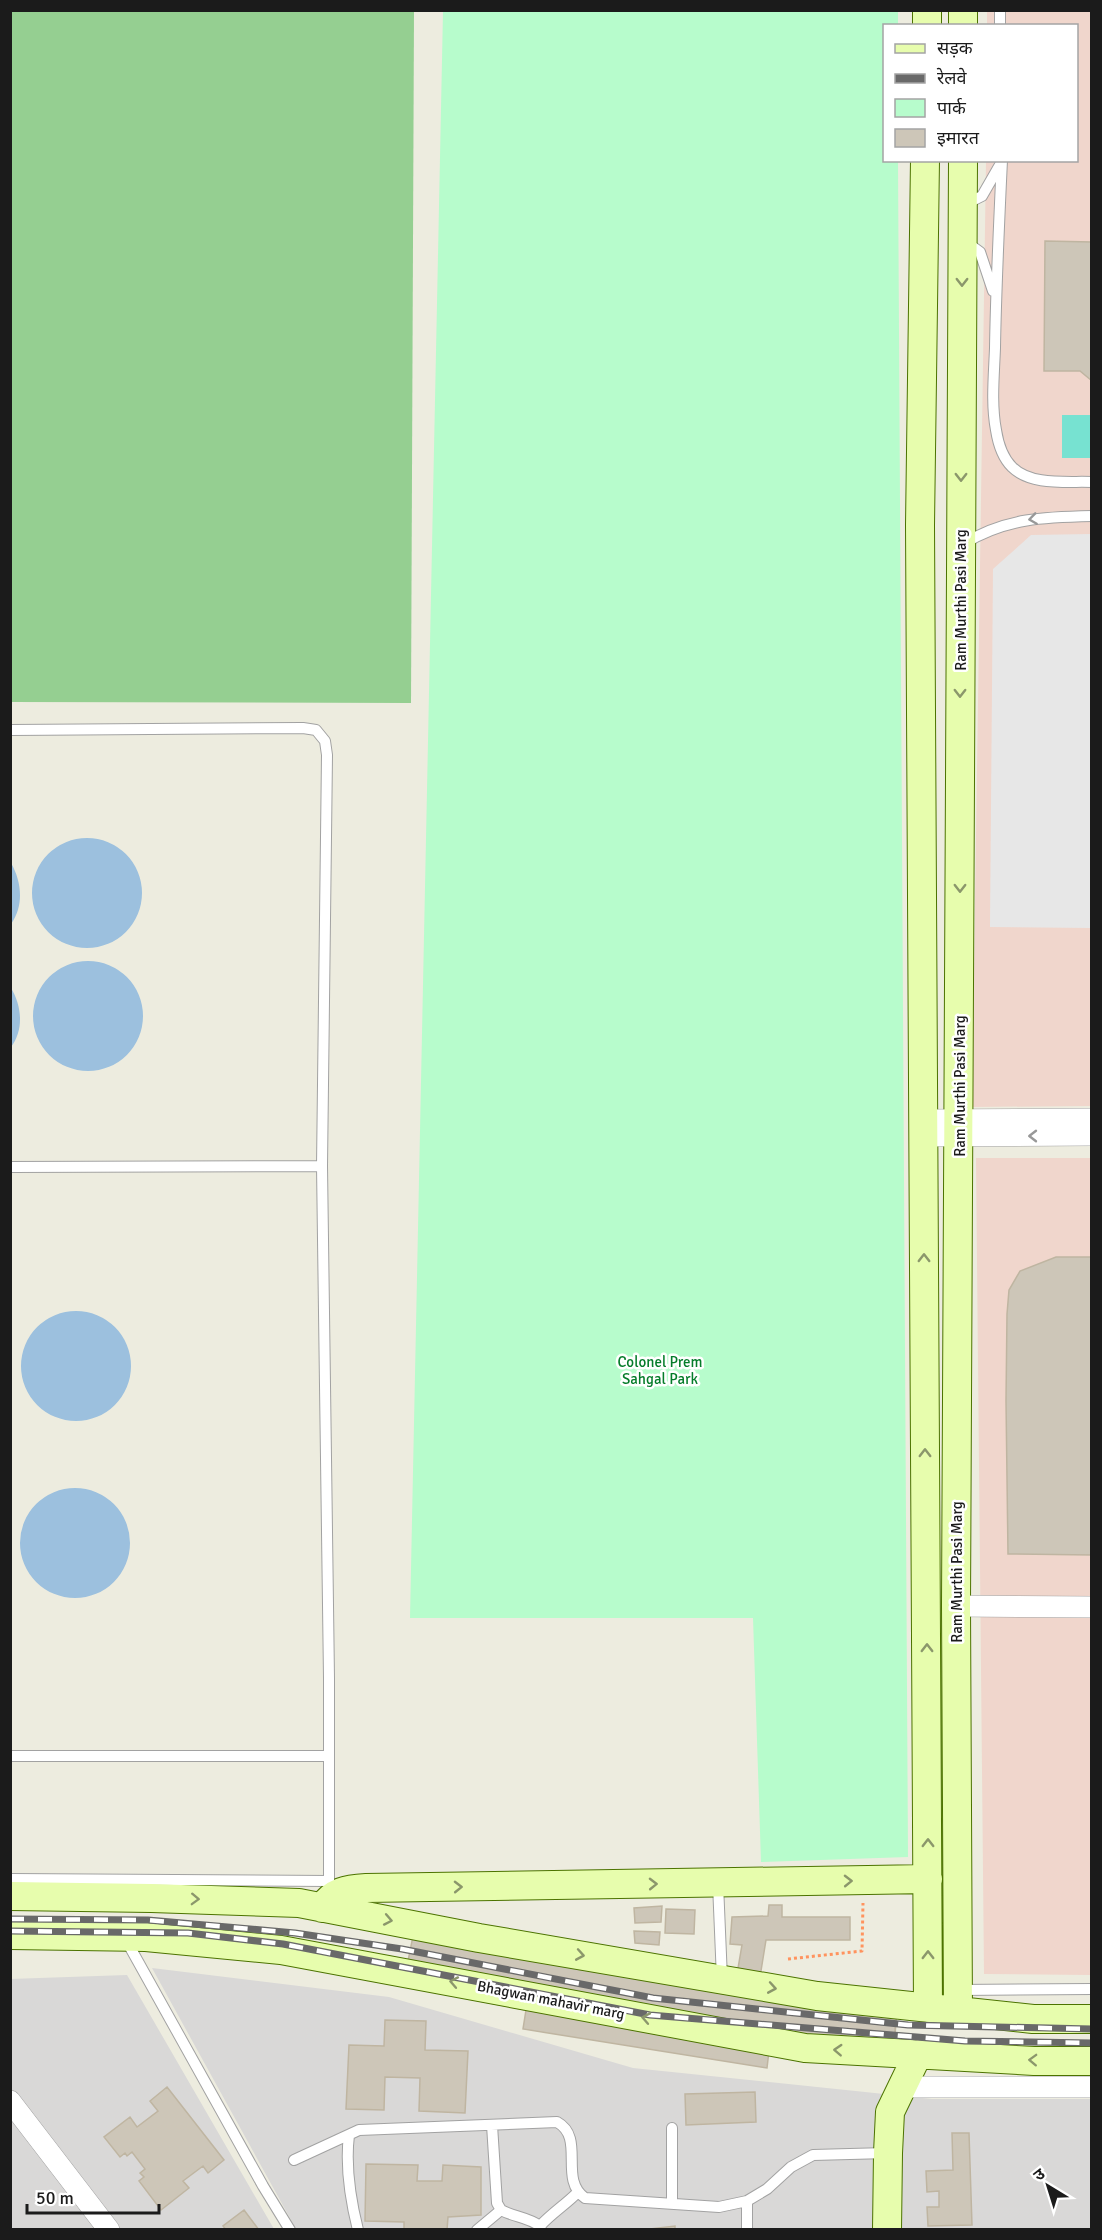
<svg xmlns="http://www.w3.org/2000/svg" width="1102" height="2240" font-family="Signika,'Noto Sans Devanagari',sans-serif">
<rect width="100%" height="100%" fill="#edecdf"/>
<path fill="#d9d8d7" d="M152,1968L389,1997L633,2068L932,2099H1091V2229H296Z
M127,1975L274,2229H11L10,1979Z"/>
<path fill="#f0d6cc" d="M987,11H1091V1106L972,1107L986,161L1076,160V26L987,25Z
M976,1158H1091V1975L984,1974Z"/>
<path fill="#95cf91" d="M11,10L414,11L411,703L11,702Z"/>
<path fill="#b7fccc" d="M443,11H898V25L884,26V160L898,161L908,1857L761,1862L753,1618H410Z"/>
<path fill="#77e2d1" d="M1062,415H1091V458H1062Z"/>
<path fill="#e7e7e7" d="M1091,534V928L990,927L993,569L1031,535Z"/>
<path fill="#9cc0de" d="M32 893a55 55 0 1 1 110 0a55 55 0 1 1-110 0Z
M11,863C22,882 24,906 11,924Z
M33 1016a55 55 0 1 1 110 0a55 55 0 1 1-110 0Z
M11,988C22,1006 24,1030 11,1047Z
M21 1366a55 55 0 1 1 110 0a55 55 0 1 1-110 0Z
M20 1543a55 55 0 1 1 110 0a55 55 0 1 1-110 0Z"/>
<path fill="#cdc6b8" stroke="#bfb5a1" stroke-width="1.5" d="M1045,241L1092,242V381L1080,371H1044Z
M1056,1257H1092V1555L1008,1554L1006,1401L1007,1314L1009,1290L1020,1271Z
M769,1905H782V1917H850V1940H766L760,1977L737,1974L742,1945L730,1944L732,1917L768,1916Z
M662,1906L661,1922L635,1923L634,1908Z
M666,1909L695,1910L694,1934L665,1933Z
M634,1931L660,1932L659,1945L635,1943Z
M413,1936L897,2010L893,2060L769,2051L767,2068L523,2029L526,2010L403,1986Z
M413,1936L897,2010L892,2061L769,2051L767,2068L523,2029L526,2010L403,1986Z
M385,2020L426,2021L425,2050L468,2051L465,2113L419,2111L420,2078L385,2077L384,2110L346,2109L349,2045L384,2046Z
M167,2087L224,2160L208,2173L203,2166L183,2181L189,2188L161,2210L139,2181L144,2177L140,2173L145,2169L132,2152L127,2156L125,2153L120,2157L104,2137L130,2117L137,2127L158,2111L150,2101Z
M755,2092L756,2122L686,2125L685,2094Z
M952,2133H969L972,2225L928,2226L927,2207H939V2191L927,2192L926,2171L953,2170Z
M366,2164L418,2165L417,2181H442L443,2165L481,2167V2215L448,2217L447,2230H404V2222L365,2221Z
M244,2210L259,2230H226L223,2226Z
M675,2226V2230H641Z"/>
<g fill="none" stroke-linecap="round" stroke-linejoin="round">
<defs>
<path id="lane" d="M1000,10V26
M1002,160C999,223 996,286 995,348C994,375 991,404 996,430C998,443 1003,458 1012,467C1031,486 1067,481 1092,482
M966,204L982,196L1001,163
M965,241L980,252L993,291
M965,543C1006,518 1045,517 1092,516
M10,730L303,728L316,730L325,741L327,755L322,1166L329,1678V1894
M10,1167L322,1166
M10,1756H329
M10,1879L329,1881
M718,1884L722,1979
M126,1940L263,2186L290,2230
M958,1990L1092,1989
M492,2125L497,2203L501,2210
M349,2135C345,2167 350,2198 358,2230
M294,2160L359,2130L557,2122C586,2138 558,2179 585,2198L719,2207L747,2201L767,2189L791,2167L813,2155L887,2153
M747,2201V2230
M672,2204V2128
M477,2230L501,2210C514,2217 528,2217 540,2226
M541,2230L540,2226C552,2213 565,2205 577,2193"/>
<path id="street" d="M923,1120L1092,1119
M923,1136L1092,1135
M956,1606L1092,1607
M902,2087H1092
M10,2101L109,2230"/>
<path id="secondary" d="M927,26V10
M963,26V10
M925,160L920,525L928,2008
M10,1896L151,1898L299,1903L479,1938L817,1996L1033,2019H1092
M322,1908C333,1891 347,1889 366,1888L928,1879
M10,1935L146,1937L281,1950L805,2048L1034,2061H1092
M958,2011L956,1606L963,160
M887,2230L888,2153L890,2112L918,2054"/>
</defs>
<use href="#lane" stroke="#a2a2a2" stroke-width="12"/>
<use href="#street" stroke="#a2a2a2" stroke-width="22"/>
<use href="#secondary" stroke="#4c7300" stroke-width="30"/>
<path stroke="#ff935e" stroke-width="3" stroke-dasharray="3 3" stroke-linecap="butt" d="M788,1959L862,1951L863,1903"/>
<use href="#lane" stroke="#fff" stroke-width="10"/>
<use href="#street" stroke="#fff" stroke-width="21"/>
<use href="#secondary" stroke="#e7fdad" stroke-width="28"/>
<defs>
<path id="rail" d="M10,1919L148,1920L295,1933L402,1949L653,1998L908,2025L1092,2029
M10,1931L188,1933L283,1944L650,2015L965,2041L1092,2043"/>
</defs>
<use href="#rail" stroke="#696969" stroke-width="7"/>
<use href="#rail" stroke="#fff" stroke-width="4.5" stroke-dasharray="14" stroke-linecap="butt"/>
</g>
<defs><path id="oneway-chevron" d="M-2-3.5L2.5 0L-2 3.5" fill="none" stroke-width="1.6" stroke-linecap="round" stroke-linejoin="round" transform="scale(1.5)"/></defs>
<g stroke="#8b976b">
<use href="#oneway-chevron" transform="translate(962 282) rotate(90)"/>
<use href="#oneway-chevron" transform="translate(961 477) rotate(90)"/>
<use href="#oneway-chevron" transform="translate(960 693) rotate(90)"/>
<use href="#oneway-chevron" transform="translate(960 888) rotate(90)"/>
<use href="#oneway-chevron" transform="translate(924 1258) rotate(-90)"/>
<use href="#oneway-chevron" transform="translate(925 1453) rotate(-90)"/>
<use href="#oneway-chevron" transform="translate(927 1648) rotate(-90)"/>
<use href="#oneway-chevron" transform="translate(928 1843) rotate(-90)"/>
<use href="#oneway-chevron" transform="translate(848 1881) rotate(-1)"/>
<use href="#oneway-chevron" transform="translate(653 1884) rotate(-1)"/>
<use href="#oneway-chevron" transform="translate(458 1887) rotate(-1)"/>
<use href="#oneway-chevron" transform="translate(195 1899) rotate(2)"/>
<use href="#oneway-chevron" transform="translate(388 1920) rotate(11)"/>
<use href="#oneway-chevron" transform="translate(580 1955) rotate(10)"/>
<use href="#oneway-chevron" transform="translate(928 1955) rotate(-90)"/>
<use href="#oneway-chevron" transform="translate(454 1982) rotate(-169)"/>
<use href="#oneway-chevron" transform="translate(772 1988) rotate(10)"/>
<use href="#oneway-chevron" transform="translate(646 2018) rotate(-169)"/>
<use href="#oneway-chevron" transform="translate(838 2050) rotate(-177)"/>
<use href="#oneway-chevron" transform="translate(1033 2060) rotate(-178)"/>
</g>
<g stroke="#989898">
<use href="#oneway-chevron" transform="translate(1033 519) rotate(172)"/>
<use href="#oneway-chevron" transform="translate(1033 1136) rotate(180)"/>
</g>
<g text-anchor="middle" dominant-baseline="central" stroke-width="5" stroke-linejoin="round" paint-order="stroke">
<g font-size="15" fill="#1b1b1b" stroke="#fff">
<text transform="translate(961 600) rotate(-90)">Ram Murthi Pasi Marg</text>
<text transform="translate(960 1086) rotate(-90)">Ram Murthi Pasi Marg</text>
<text transform="translate(957 1572) rotate(-90)">Ram Murthi Pasi Marg</text>
<text transform="translate(551 2000) rotate(11)">Bhagwan mahavir marg</text>
</g>
<g font-size="15" fill="#057c2a" stroke="#fff">
<text x="660" y="1362">Colonel Prem<tspan x="660" dy="17">Sahgal Park</tspan></text>
</g>
</g>
<rect width="1102" height="2240" fill="none" stroke="#1b1b1b" stroke-width="24"/>
<rect x="883" y="24" width="195" height="138" fill="#ffffff" stroke="#a4a4a4" stroke-width="1.5"/>
<rect x="895" y="44" width="30" height="9" fill="#e7fdad" stroke="#a4a4a4" stroke-width="1.5"/>
<text x="937" y="54" font-size="18" fill="#1b1b1b">सड़क</text>
<rect x="895" y="74" width="30" height="9" fill="#696969" stroke="#a4a4a4" stroke-width="1.5"/>
<text x="937" y="84" font-size="18" fill="#1b1b1b">रेलवे</text>
<rect x="895" y="99" width="30" height="18" fill="#b7fccc" stroke="#a4a4a4" stroke-width="1.5"/>
<text x="937" y="114" font-size="18" fill="#1b1b1b">पार्क</text>
<rect x="895" y="129" width="30" height="18" fill="#cdc6b8" stroke="#a4a4a4" stroke-width="1.5"/>
<text x="937" y="144" font-size="18" fill="#1b1b1b">इमारत</text>
<g transform="translate(1048 2186) rotate(322)" stroke="#ffffff" stroke-width="4.5" paint-order="stroke">
<path d="M0-4.5L10 22L0 15L-10 22Z" fill="#1b1b1b"/>
<text y="-9" font-size="16" font-weight="bold" text-anchor="middle" fill="#1b1b1b">उ</text>
</g>
<path d="M27 2204v9h132v-9" fill="none" stroke="#1b1b1b" stroke-width="3"/>
<text x="36" y="2204" font-size="18" fill="#1b1b1b" stroke="#ffffff" stroke-width="4.5" paint-order="stroke">50 m</text>
</svg>
